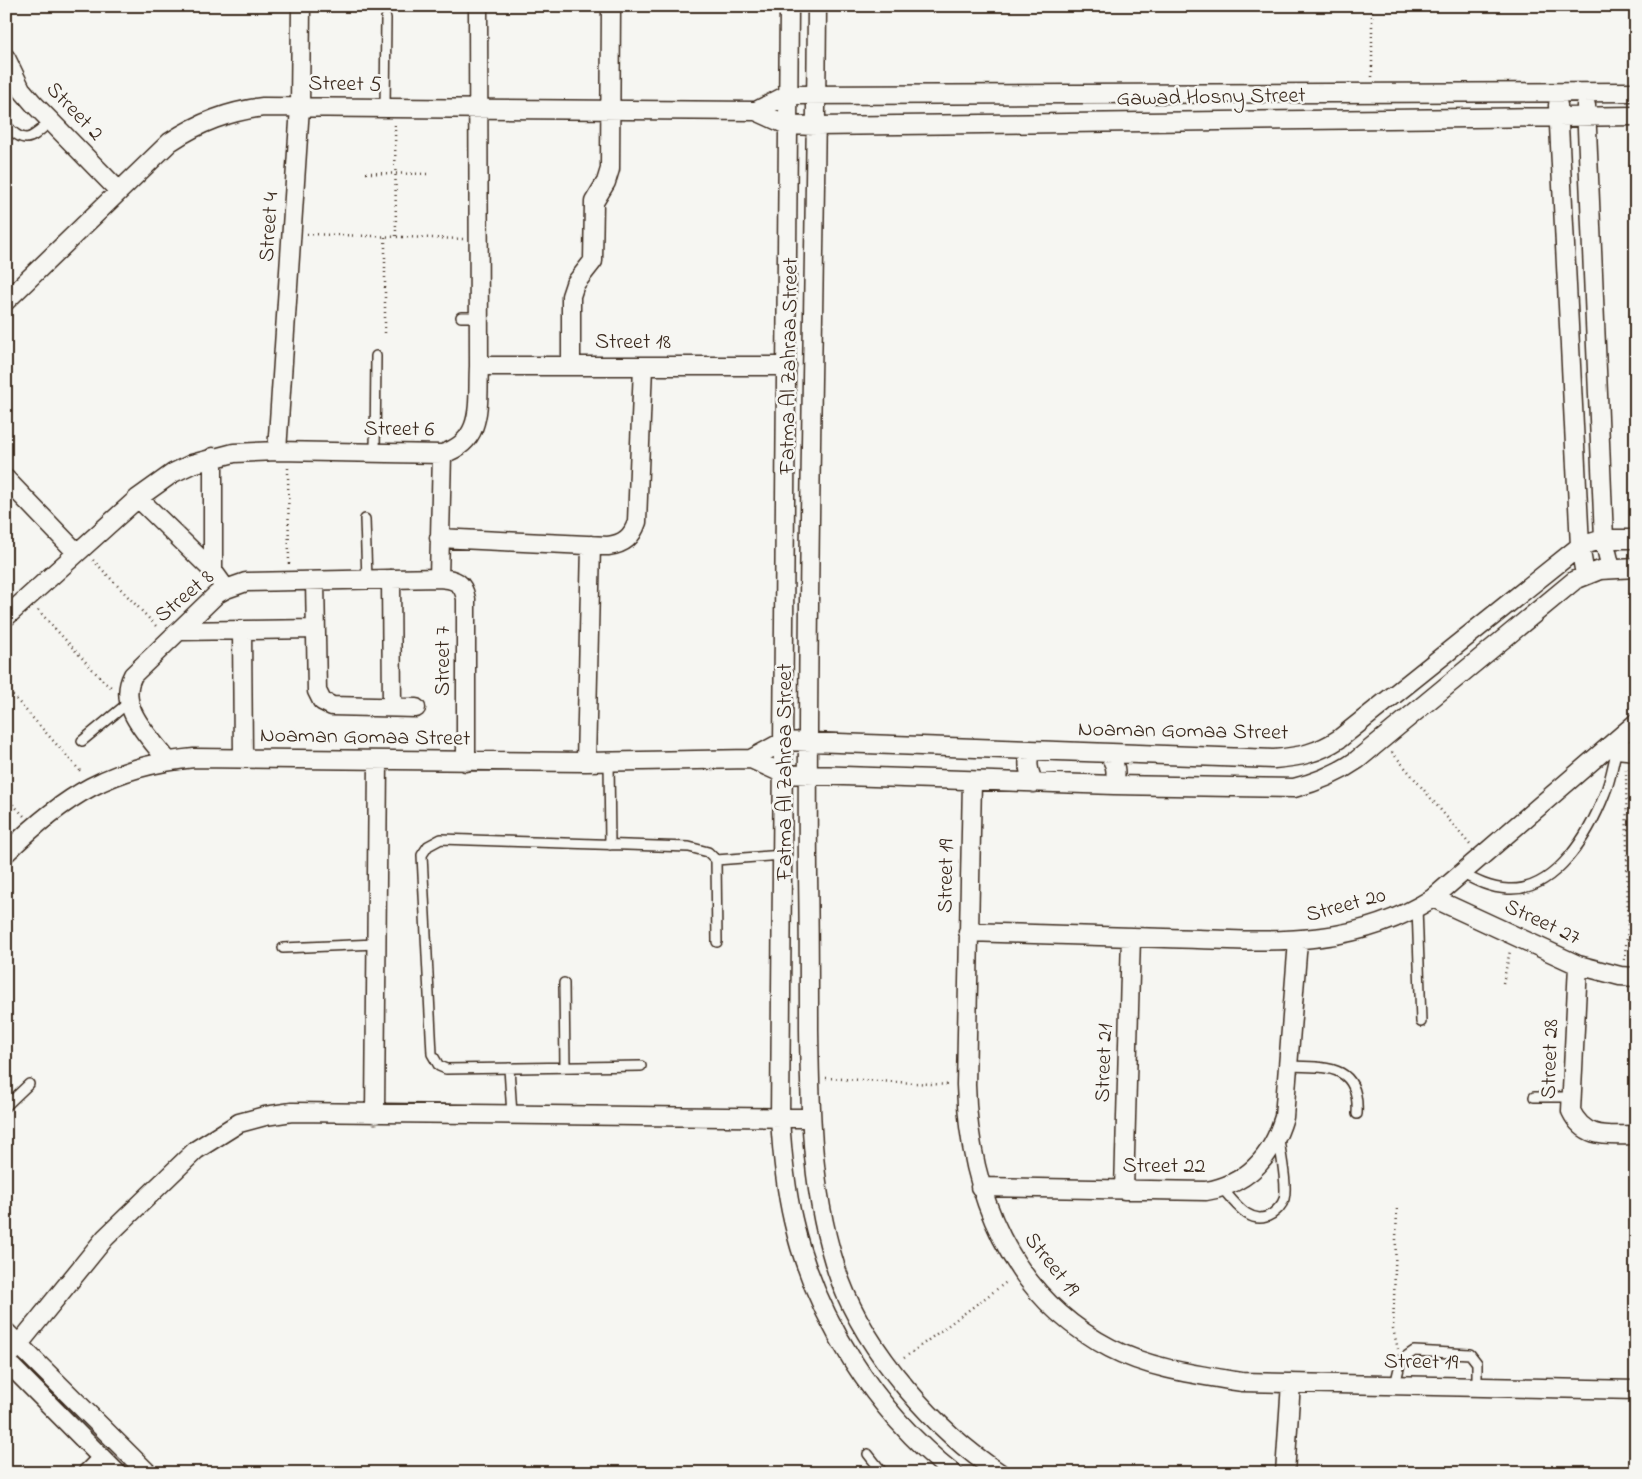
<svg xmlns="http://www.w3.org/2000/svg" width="1642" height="1479" font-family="'Indie Flower',sans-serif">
<rect width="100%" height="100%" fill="#f6f6f2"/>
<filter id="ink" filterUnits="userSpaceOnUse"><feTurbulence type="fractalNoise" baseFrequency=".02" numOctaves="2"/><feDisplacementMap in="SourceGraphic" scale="10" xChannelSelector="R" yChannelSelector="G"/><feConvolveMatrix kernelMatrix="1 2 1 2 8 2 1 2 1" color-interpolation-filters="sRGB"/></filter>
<g filter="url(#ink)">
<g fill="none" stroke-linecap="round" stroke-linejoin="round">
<defs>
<path id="service" d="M385,108L386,18
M6,125C26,147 31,138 50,122
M461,317H478
M375,453L376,356
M365,519L367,580
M82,741L128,703
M609,762L610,845
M716,860L717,942
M1461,873C1476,881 1490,888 1508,889C1556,892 1590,832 1605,793C1611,779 1613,763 1617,749
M1417,907L1421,1022
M283,948L376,944
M564,983L565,1067
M641,1066L446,1069L439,1066L432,1054L422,855L428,846L441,839L689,847L708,852L716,860L783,855
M1288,1066C1327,1067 1360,1064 1357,1114
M509,1068L512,1115
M1534,1097H1571
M6,1106L29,1084
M1222,1188C1234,1202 1251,1228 1272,1214C1277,1210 1282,1206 1284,1199C1288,1185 1280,1153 1279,1137
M1395,1385L1401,1360L1414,1351L1470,1354L1477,1363V1387
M868,1454L883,1473"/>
<path id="minor" d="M789,6L780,1118C782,1152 785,1186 793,1220C815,1317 875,1411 953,1473
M817,6C815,296 806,586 808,875C809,927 809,978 809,1029C810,1113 811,1200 840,1280C867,1352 935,1431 1000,1473
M6,58L21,89L33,103L118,190
M1558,105L1580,546L1585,575
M1586,105L1604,539L1611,569
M756,111L787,95L1636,92
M6,301L170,142C200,122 228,112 263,107L756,111L787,125L816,126L1636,116
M479,366H787
M571,366V296L575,284L593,261L594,202L606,182L610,169L611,6
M277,451L300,107L301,6
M213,457V571
M6,479L77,553
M138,498L213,571L226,589
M439,538L608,546C624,544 632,537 637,522L643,366
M439,578L442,454
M391,579L392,707
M315,581L317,691L322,701L332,706L416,708
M6,617L138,498L173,473L192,464L234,453L277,451L442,454C485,441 477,403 479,366L478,6
M242,630L243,759
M179,631L316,629
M1607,748L1636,751
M1030,750C1027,763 1028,771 1034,783
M1108,753C1116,764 1117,772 1114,785
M751,759L784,741L1274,759C1299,757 1318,753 1339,739L1580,546L1604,539H1636
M168,761C149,736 116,707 133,675L217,594L226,589L246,582L439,578C455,579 463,582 466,599V762
M586,762L591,545
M972,781L966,1085C969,1193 1010,1296 1110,1348C1150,1369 1199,1375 1242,1382L1636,1390
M6,853C64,796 111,766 194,758L586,762L751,759L784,774L1114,785L1294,788C1318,782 1337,774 1357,760L1575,580L1600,570L1636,568
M1433,898L1578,965L1620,976L1636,977
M968,932C1034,934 1099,936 1165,938C1261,940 1348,952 1433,898L1636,723
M1578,965L1571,1111C1585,1140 1608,1135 1636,1135
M375,1114L378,760
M980,1187L1206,1191C1248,1184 1272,1157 1284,1117L1298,941
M1124,1190L1131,937
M6,1332L148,1473
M6,1360L105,1238L196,1150L239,1123L265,1116L292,1112L810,1118
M6,1361L117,1473
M87,1473L102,1458
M1285,1473L1291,1383"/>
</defs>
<use href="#service" stroke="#3b2a1e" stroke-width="12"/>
<use href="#minor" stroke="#3b2a1e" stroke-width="21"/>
<path stroke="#3b2a1e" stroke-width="2.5" stroke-dasharray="1 4" stroke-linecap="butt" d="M1372,77V6
M395,125L396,237
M366,173L430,174
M307,234L464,239
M385,237V333
M288,468L289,565
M93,560L158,628
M38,610L105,683L114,689
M6,688L82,773
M1392,752L1471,846
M6,797L24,816
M1624,960L1628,931L1626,766
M1503,983L1510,951
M826,1078L950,1085
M1397,1209L1393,1329L1398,1349
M904,1358L1008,1281"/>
<use href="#service" stroke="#f6f6f2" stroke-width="9"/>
<use href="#minor" stroke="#f6f6f2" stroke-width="18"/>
</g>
</g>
<g text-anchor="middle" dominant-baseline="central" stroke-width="5" stroke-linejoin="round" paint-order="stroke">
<g font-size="22" fill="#3b2a1e" stroke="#f6f6f2">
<text transform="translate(345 85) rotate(1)">Street 5</text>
<text transform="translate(1211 98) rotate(-1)">Gawad Hosny Street</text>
<text transform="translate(74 112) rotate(46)">Street 2</text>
<text transform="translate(270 227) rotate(-86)">Street 4</text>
<text x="633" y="343">Street 18</text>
<text transform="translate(790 366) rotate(-89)">Fatma Al Zahraa Street</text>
<text transform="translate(399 430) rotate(1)">Street 6</text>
<text transform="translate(185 597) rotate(-40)">Street 8</text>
<text transform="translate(444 661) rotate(-90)">Street 7</text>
<text transform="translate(1183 732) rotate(1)">Noaman Gomaa Street</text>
<text transform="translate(365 738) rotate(1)">Noaman Gomaa Street</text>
<text transform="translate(786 772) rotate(-90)">Fatma Al Zahraa Street</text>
<text transform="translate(947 876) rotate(-89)">Street 19</text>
<text transform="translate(1346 906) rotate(-15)">Street 20</text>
<text transform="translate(1542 923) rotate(25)">Street 27</text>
<text transform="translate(1551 1059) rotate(-88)">Street 28</text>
<text transform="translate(1105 1063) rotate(-88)">Street 21</text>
<text x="1164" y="1167">Street 22</text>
<text transform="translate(1051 1265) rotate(52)">Street 19</text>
<text transform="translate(1421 1363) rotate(1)">Street 19</text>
</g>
</g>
<rect width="1642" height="1479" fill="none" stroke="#f6f6f2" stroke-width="25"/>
<rect x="12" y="12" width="1617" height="1454" fill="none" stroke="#3b2a1e" stroke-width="2" filter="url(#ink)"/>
</svg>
